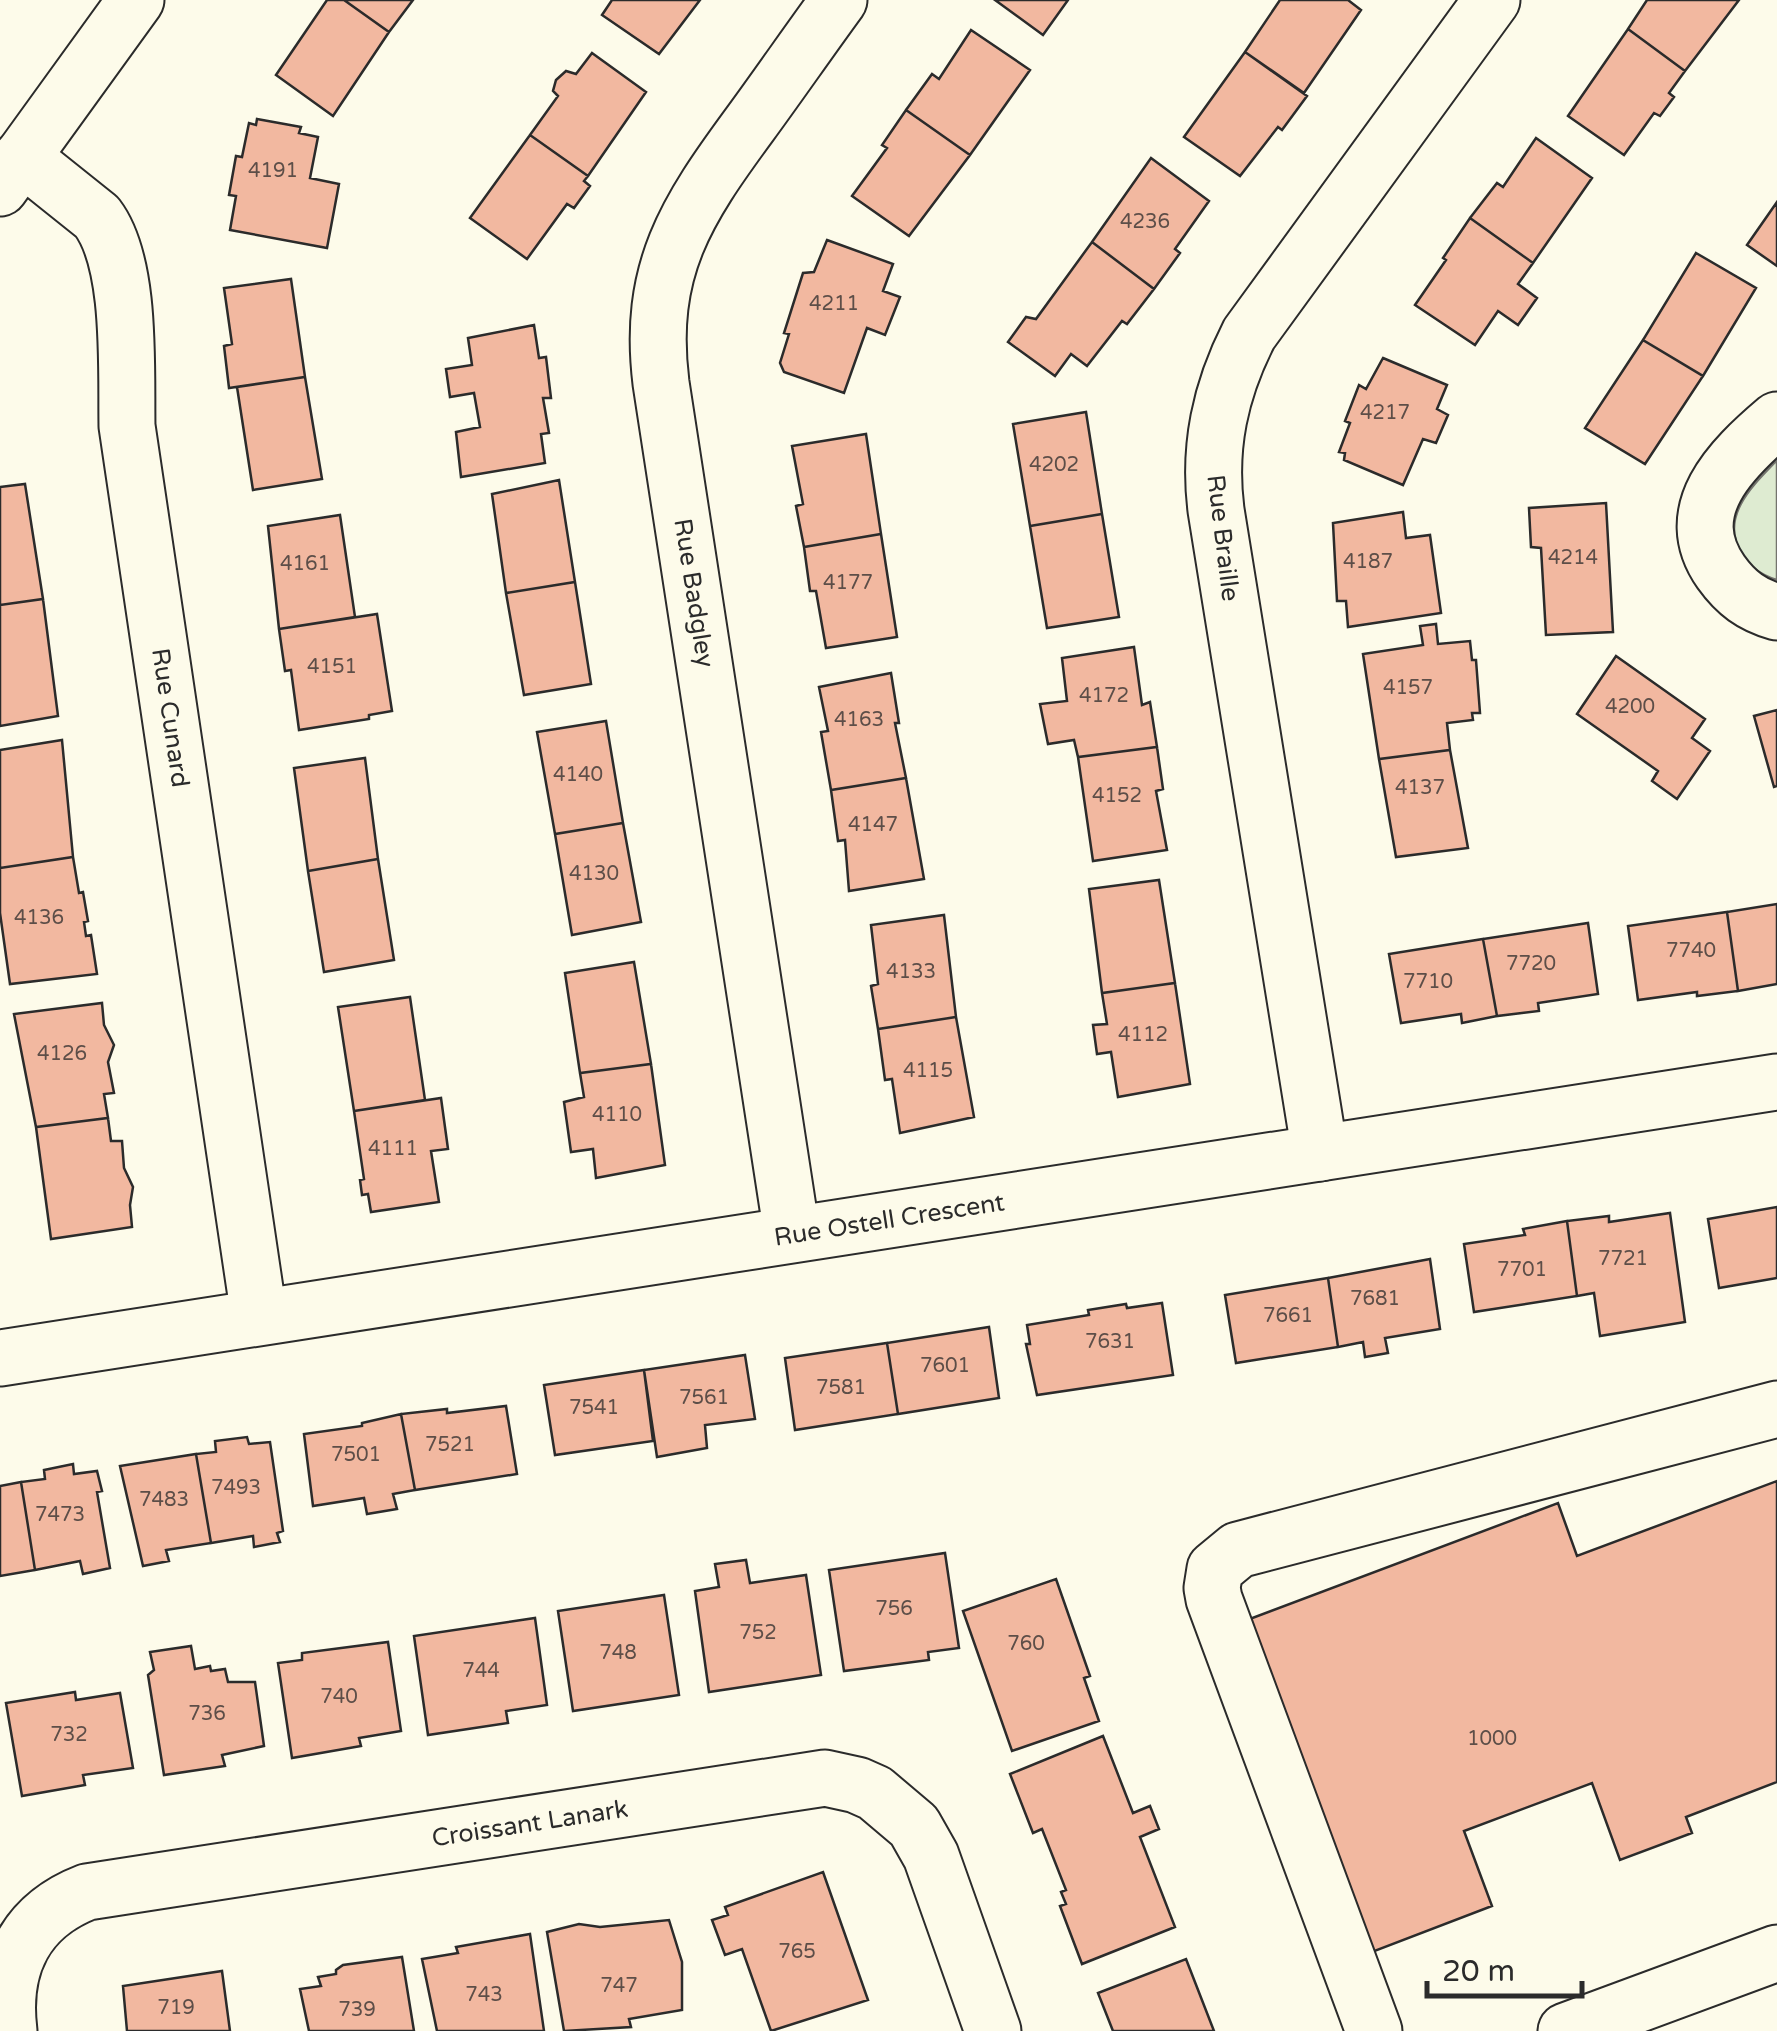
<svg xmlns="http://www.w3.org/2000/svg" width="1777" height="2031" font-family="'Varela Round',sans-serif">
<rect width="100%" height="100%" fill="#fdfbea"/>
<path fill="#deebd1" stroke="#74746e" stroke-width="2.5" d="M1777,460V580C1760,575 1748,566 1740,551C1720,515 1754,484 1777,460Z"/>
<path fill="#f2b8a0" stroke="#2b2b2b" stroke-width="2.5" d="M327,0H344L389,32L333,116L276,75Z
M344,0H413L389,32Z
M612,0H700L659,54L602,15Z
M995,0H1068L1043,35Z
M1280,0H1348L1361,10L1304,93L1245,52Z
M1647,0H1739L1685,71L1628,29Z
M1628,29L1685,71L1669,93L1674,97L1660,116L1654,113L1624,155L1568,116Z
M971,30L1030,70L970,155L906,110L932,74L939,79Z
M1245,52L1307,96L1282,130L1278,127L1240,176L1184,137Z
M592,53L646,92L588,176L530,135L558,96L553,91L556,80L566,71L576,74Z
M906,110L970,155L909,236L852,196L887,148L882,145Z
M257,119L301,127L299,133L318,137L310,178L339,184L327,248L230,230L236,196L229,195L236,156L242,157L249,123L256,125Z
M530,135L588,176L584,181L590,186L574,208L567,204L527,259L470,218Z
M1536,138L1592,178L1533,263L1470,218L1497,183L1503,187Z
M1151,158L1209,201L1175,249L1180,253L1154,289L1092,242Z
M1777,202V266L1747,245Z
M1470,218L1533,263L1518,284L1537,298L1518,325L1498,311L1475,345L1415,305L1446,260L1443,258Z
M827,240L893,264L883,291L900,297L885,335L867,328L844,393L784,372L780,363L789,334L784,333L803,273L814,272Z
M1092,242L1154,289L1127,324L1122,321L1087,366L1071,354L1055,376L1008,342L1026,317L1036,319Z
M1696,253L1756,288L1703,376L1643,340Z
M291,279L305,377L229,388L224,346L232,344L224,288Z
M534,325L539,358L546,357L551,398H543L549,433L541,434L545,463L461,477L456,432L480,427L474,393L450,397L446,369L472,365L468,338Z
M1643,340L1703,376L1645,464L1585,428Z
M1383,358L1447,385L1437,409L1448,415L1436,443L1423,439L1403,485L1344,460L1345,453L1339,452L1350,423L1345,421L1359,385L1366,389Z
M305,377L322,479L253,490L237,387Z
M1086,412L1102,514L1030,526L1013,424Z
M866,434L881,534L804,547L796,506L803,504L792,446Z
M559,480L575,582L506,593L492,494Z
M25,484L43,599L0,605V487Z
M1606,503L1613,632L1546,635L1541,548L1531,547L1529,508Z
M1403,512L1406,538L1430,535L1441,613L1348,627L1346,601H1337L1333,523Z
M1102,514L1119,617L1047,628L1030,526Z
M340,515L355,617L279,629L268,526Z
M881,534L897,637L826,648L816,591H810L804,547Z
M575,582L591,684L524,695L506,593Z
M43,599L58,716L0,726V605Z
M377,614L392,711L369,715V719L299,730L291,670L285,671L279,629Z
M1436,624L1438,644L1470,641L1472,660H1476L1480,713H1472L1473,720L1447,723L1450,750L1379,759L1363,654L1423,645L1420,626Z
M1134,647L1142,705L1150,702L1157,747L1078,757L1074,740L1048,744L1040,704L1067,701L1062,658Z
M1616,656L1705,719L1692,738L1710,751L1677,799L1652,781L1658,771L1577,714Z
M891,673L899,723H895L906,778L831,790L821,732L828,731L819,687Z
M1777,710V786L1774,787L1754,716Z
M606,721L623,823L555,834L537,732Z
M62,740L73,857L0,868V750Z
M1157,747L1163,789L1156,791L1167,850L1093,861L1078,757Z
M1450,750L1468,848L1396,857L1379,759Z
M365,758L378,859L308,871L294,768Z
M906,778L924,879L849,891L845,840L838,841L831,790Z
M623,823L641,922L572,935L555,834Z
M73,857L79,893L83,892L88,921L84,922L86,936L91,935L97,974L10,984L0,913V868Z
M378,859L394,960L324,972L308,871Z
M1159,880L1175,983L1102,993L1089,889Z
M1777,904V984L1738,991L1727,912Z
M1727,912L1738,991L1697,996V992L1638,1000L1628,926Z
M944,915L956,1017L878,1029L871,986L878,984L871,925Z
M1588,923L1598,994L1538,1003L1539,1011L1497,1016L1483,939Z
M1483,939L1497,1016L1462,1023L1461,1014L1401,1023L1389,954Z
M634,962L651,1064L580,1073L565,973Z
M1175,983L1190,1084L1118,1097L1111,1052L1097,1054L1093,1025L1107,1024L1102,993Z
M410,997L425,1100L354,1111L338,1007Z
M102,1003L104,1025L114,1045L108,1062L114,1093L104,1094L108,1118L36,1127L14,1014Z
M956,1017L974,1117L900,1133L892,1079L885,1080L878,1029Z
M651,1064L665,1165L596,1178L593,1149L571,1152L564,1102L584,1097L580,1073Z
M441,1098L448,1149L431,1151L439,1202L371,1212L368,1194L362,1195L360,1180L364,1179L354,1111Z
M108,1118L111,1141H122L124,1168L133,1187L130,1205L132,1227L51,1239L36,1127Z
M1777,1207V1278L1719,1288L1708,1219Z
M1670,1213L1685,1322L1600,1336L1594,1293L1577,1296L1567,1221L1609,1216V1222Z
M1567,1221L1577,1296L1474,1312L1464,1244L1525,1235L1523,1229Z
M1430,1259L1440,1329L1385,1338L1388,1353L1365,1357L1363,1342L1338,1347L1328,1278Z
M1328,1278L1338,1347L1236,1363L1225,1295Z
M1162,1303L1173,1375L1037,1395L1026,1344H1030L1027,1325L1089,1315L1088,1310L1126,1304L1127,1308Z
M989,1327L999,1398L898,1414L887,1343Z
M887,1343L898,1414L795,1430L785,1358Z
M745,1355L755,1419L705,1425L707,1448L657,1457L644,1370Z
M644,1370L653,1441L555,1455L544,1385Z
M506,1406L517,1474L415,1490L401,1414L447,1409V1413Z
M401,1414L415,1490L393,1494L397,1509L367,1514L364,1498L313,1506L304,1434L362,1426V1423Z
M247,1437L249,1444L270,1442L283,1531L277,1533L280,1542L254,1547L253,1536L211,1543L196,1454L216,1452L215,1441Z
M196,1454L211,1543L166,1550L169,1561L143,1566L120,1466Z
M73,1464L74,1474L97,1471L102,1491L97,1492L110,1568L83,1574L80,1561L35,1570L21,1482L45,1479L44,1470Z
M1777,1481V1782L1686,1817L1692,1833L1620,1860L1592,1783L1464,1831L1492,1906L1359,1957L1239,1623L1558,1503L1577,1556Z
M21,1482L35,1570L0,1576V1486Z
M945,1553L959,1648L928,1652L929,1660L844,1671L829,1570Z
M746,1560L750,1583L806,1575L821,1675L709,1692L695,1591L719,1587L715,1564Z
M1056,1579L1090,1676L1084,1678L1099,1721L1012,1751L963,1611Z
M664,1595L679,1695L573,1711L558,1611Z
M535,1618L547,1705L506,1711L508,1723L428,1735L414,1636Z
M388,1642L401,1731L359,1738L361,1746L292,1758L278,1663L302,1660V1653Z
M191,1646L195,1669L210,1666L211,1671L225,1669L228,1682H255L264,1746L222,1755L225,1766L164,1775L148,1675L154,1670L150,1652Z
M75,1692L76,1700L120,1693L133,1768L83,1775L85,1785L22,1796L6,1703Z
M1103,1736L1133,1813L1150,1806L1159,1829L1140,1837L1175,1927L1082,1964L1060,1906L1066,1904L1061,1892L1066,1890L1042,1829L1033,1833L1010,1774Z
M823,1872L868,2000L771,2031L742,1949L725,1955L712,1920L728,1915L725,1907Z
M669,1920L682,1962V2010L629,2019L631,2027L564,2031L547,1932L579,1924L600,1927Z
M530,1934L544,2031H437L422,1959L458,1953L456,1947Z
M402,1957L414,2031H309L300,1989L321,1986L318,1977L336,1974V1970L343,1965Z
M1186,1959L1214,2031H1113L1098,1993Z
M222,1971L230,2031H127L123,1986Z"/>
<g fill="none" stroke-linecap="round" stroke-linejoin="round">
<defs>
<g id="minor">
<path id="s1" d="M22,157L97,217C132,263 126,368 127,426L259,1316"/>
<path d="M0,188L136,0"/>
<path d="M1777,420C1731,459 1678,511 1721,572C1736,593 1752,605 1777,612"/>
<path d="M1320,1153L1216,510C1208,447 1220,391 1249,334L1492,0"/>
<path d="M792,1234L661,383C647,270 686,211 750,124C780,83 809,41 839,0"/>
<path id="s2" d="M0,1358L1777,1082"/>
<path id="s3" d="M9,2031C1,1966 25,1916 87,1892L825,1778L857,1785L875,1793L914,1826L931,1856L993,2031"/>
<path d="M1374,2031L1214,1599L1212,1588L1215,1569L1238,1550L1777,1409"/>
</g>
<path id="major" d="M1566,2031L1777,1953"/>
</defs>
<use href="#minor" stroke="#2b2b2b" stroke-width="59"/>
<use href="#major" stroke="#2b2b2b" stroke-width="59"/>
<use href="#minor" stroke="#fdfbea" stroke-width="55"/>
<use href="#major" stroke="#fdfbea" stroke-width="55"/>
</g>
<g text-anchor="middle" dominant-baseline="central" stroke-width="8" stroke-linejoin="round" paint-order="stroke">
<g font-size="20" fill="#5d4e48">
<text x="273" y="171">4191</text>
<text x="1145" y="222">4236</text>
<text x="834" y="304">4211</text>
<text x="1385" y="413">4217</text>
<text x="1054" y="465">4202</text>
<text x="1573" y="558">4214</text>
<text x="1368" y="562">4187</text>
<text x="305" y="564">4161</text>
<text x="848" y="583">4177</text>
<text x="332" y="667">4151</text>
<text x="1408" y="688">4157</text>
<text x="1104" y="696">4172</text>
<text x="1630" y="707">4200</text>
<text x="859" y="720">4163</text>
<text x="578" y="775">4140</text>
<text x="1420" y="788">4137</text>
<text x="1117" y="796">4152</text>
<text x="873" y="825">4147</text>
<text x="594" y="874">4130</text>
<text x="39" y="918">4136</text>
<text x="1691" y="951">7740</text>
<text x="1531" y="964">7720</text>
<text x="911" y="972">4133</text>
<text x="1428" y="982">7710</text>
<text x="1143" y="1035">4112</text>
<text x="62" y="1054">4126</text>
<text x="928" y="1071">4115</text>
<text x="617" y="1115">4110</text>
<text x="393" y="1149">4111</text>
<text x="1623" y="1259">7721</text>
<text x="1522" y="1270">7701</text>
<text x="1375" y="1299">7681</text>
<text x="1288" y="1316">7661</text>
<text x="1110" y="1342">7631</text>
<text x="945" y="1366">7601</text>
<text x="841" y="1388">7581</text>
<text x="704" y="1398">7561</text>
<text x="594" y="1408">7541</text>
<text x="450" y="1445">7521</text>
<text x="356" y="1455">7501</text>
<text x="236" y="1488">7493</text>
<text x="164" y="1500">7483</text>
<text x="60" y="1515">7473</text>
<text x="894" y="1609">756</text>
<text x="758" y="1633">752</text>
<text x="1026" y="1644">760</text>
<text x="618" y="1653">748</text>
<text x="481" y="1671">744</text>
<text x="339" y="1697">740</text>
<text x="207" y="1714">736</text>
<text x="69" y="1735">732</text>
<text x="1492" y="1739">1000</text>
<text x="797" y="1952">765</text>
<text x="619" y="1986">747</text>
<text x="484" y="1995">743</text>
<text x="176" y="2008">719</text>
<text x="357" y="2010">739</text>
</g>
<g font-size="25" fill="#2b2b2b" stroke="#fdfbea">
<text transform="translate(1223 538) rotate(83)">Rue Braille</text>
<text transform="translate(694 593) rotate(81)">Rue Badgley</text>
<text stroke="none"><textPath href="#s1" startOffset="605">Rue Cunard</textPath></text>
<text stroke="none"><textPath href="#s2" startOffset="900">Rue Ostell Crescent</textPath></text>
<text stroke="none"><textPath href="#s3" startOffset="622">Croissant Lanark</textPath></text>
</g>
</g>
<path d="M1427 1981v15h155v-15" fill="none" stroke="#2b2b2b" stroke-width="5"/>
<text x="1442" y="1981" font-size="30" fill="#2b2b2b" stroke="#fdfbea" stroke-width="8" paint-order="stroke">20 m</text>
</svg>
